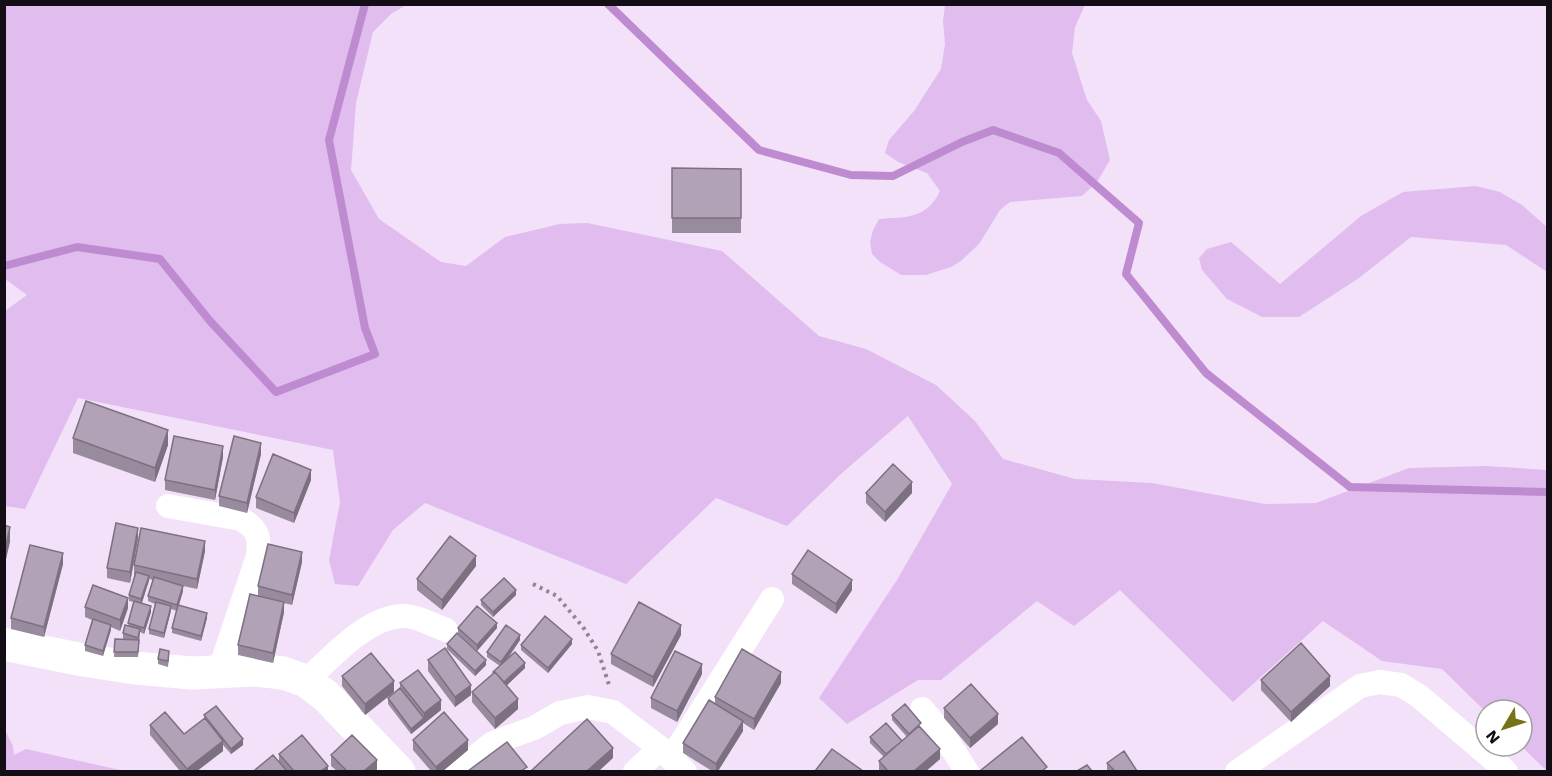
<svg xmlns="http://www.w3.org/2000/svg" width="1552" height="776" font-family="'Work Sans',sans-serif">
<rect width="100%" height="100%" fill="#f2e1f8"/>
<path fill="#e1bcef" d="M5,4L406,5L391,14L373,32L356,103L351,170L379,219L441,262L466,266L505,237L560,224L587,223L722,251L819,336L866,349L936,385L975,421L1003,459L1075,479L1152,483L1265,504L1316,503L1409,468L1487,466L1547,470V771L1521,746L1522,710H1486V712L1442,669L1382,661L1323,621L1233,702L1120,590L1074,626L1037,601L941,680H918L847,724L819,698L897,580L952,484L908,416L842,473L787,526L716,498L626,584L425,503L393,530L358,586L335,584L329,560L340,502L333,450L78,398L25,509L5,506V311L27,295L5,279Z
M945,5H1085L1075,27L1072,53L1087,100L1101,121L1110,160L1097,182L1082,196L1010,202L1000,210L979,244L961,261L951,267L926,275H901L880,262L872,254L870,242L873,230L879,219C906,217 927,219 940,191L927,173L898,162L885,153L889,140L914,111L941,69L945,44L943,21Z
M1476,186L1500,192L1522,205L1547,227V272L1506,245L1411,237L1359,278L1299,317H1262L1227,299L1202,270L1199,258L1207,249L1231,242L1280,284L1361,216L1403,192Z
M4,728L13,746L14,755L26,749L120,770L122,771H5Z"/>
<g fill="none" stroke-linecap="round" stroke-linejoin="round">
<path stroke="#be8bd0" stroke-width="8" d="M608,4L759,150L851,175L893,176L962,142L993,130L1059,153L1139,223L1126,274L1206,373L1350,487L1548,492
M4,266L77,247L160,259L210,321L276,392L375,354L365,328L329,140L365,4"/>
<path stroke="#918595" stroke-width="4" stroke-dasharray="3 4.5" stroke-linecap="butt" d="M533,584L557,596L583,627L598,651L609,685"/>
<path stroke="#fff" stroke-width="24" d="M168,506L241,519C258,529 260,537 258,556L219,672
M306,681C331,658 369,614 406,616C419,617 433,625 446,630
M922,709L943,734L967,772
M671,759L772,599
M456,772L493,743L534,728L560,713L588,707L613,712L660,748L685,772
M635,772L660,748
M1237,772L1360,686L1380,682L1401,685L1419,696L1494,760L1506,772"/>
<path stroke="#fff" stroke-width="33" d="M4,644L83,660L135,668L192,673L255,670L283,673L306,681L326,696L399,772"/>
</g>
<path fill="#988b9d" d="M672,168L741,169V233H672Z
M73,438L168,445L155,482L73,453Z
M261,454L247,513L219,506V496Z
M223,457L215,500L165,490V480Z
M311,480L294,523L256,508V497Z
M866,493H912L885,522L866,503Z
M138,538L130,583L107,578V568Z
M205,551L197,589L183,586V591L179,605L207,618L201,641L172,633V628L177,611L171,609L164,638L149,634V629L155,604L148,601V596L153,580L149,579L142,603L151,612L144,634L140,632L138,657H114L115,639H126H123V633L128,626L134,602L129,601V595L135,576H134V565Z
M302,562L292,605L284,603V612L273,663L238,655V645L258,596V586Z
M63,564L44,637L11,629V618Z
M476,566L442,610L417,590V579Z
M792,574L852,590L836,614L792,584Z
M516,595L493,617L481,605V600Z
M85,607L128,608L120,631L111,627L103,656L85,651V645L92,620L85,617Z
M458,628H497L477,651L458,633Z
M681,635L653,687L611,664V654Z
M520,640L507,660L525,668L507,685L518,709L495,729L472,702V692L493,674V672L500,666L487,657V652Z
M447,644L486,665L475,676L447,649Z
M572,644L548,673L521,650V645Z
M169,657L168,667L158,664V659Z
M428,660L471,695L455,707L428,671Z
M702,674L677,722L651,708V698Z
M342,676L394,692L365,715L342,686Z
M1261,680L1330,686L1291,722L1261,690Z
M400,683L441,710L411,734L388,704V698L400,688Z
M781,683L754,730L743,723V731L718,771H712L683,753V743L715,704V697Z
M944,708L998,724L970,748L944,718Z
M204,715L243,745L231,754L223,745V751L197,771H180L150,735V725L184,734L204,719Z
M892,715L921,728L940,759L926,771H879V761L884,757L870,743V737L902,741L907,737L892,720Z
M413,740L468,750L443,771H431L413,750Z
M279,754L328,771H255V770L279,762Z
M331,755L377,770L375,771H337L331,766Z
M1107,763L1137,771H1107Z"/>
<path fill="#7c7180" d="M168,430V445L155,482V468Z
M261,443V454L247,513V503Z
M223,446V457L215,500V490Z
M311,470V480L294,523V513Z
M912,482V493L885,522V512Z
M10,527V542L4,568V554Z
M138,528V538L130,583V572Z
M205,541V551L197,589V579Z
M302,552V562L292,605V595Z
M63,553V564L44,637V627Z
M476,556V566L442,610V600Z
M149,576V581L141,605V599Z
M852,580V590L836,614V604Z
M183,586V591L177,611V605Z
M516,590V595L493,617V612Z
M128,598V608L120,631V620Z
M284,602V612L273,663V653Z
M151,606V612L144,634V628Z
M171,606V611L164,638V633Z
M207,613V618L201,641V636Z
M497,623V628L477,651V645Z
M111,625V630L103,656V651Z
M681,625V635L653,687V677Z
M520,635V640L501,667V662Z
M572,639V644L548,673V668Z
M486,660V665L475,676V671Z
M525,663V668L504,688V683Z
M702,664V674L677,722V711Z
M781,672V683L754,730V719Z
M1330,676V686L1291,722V712Z
M394,681V692L365,715V704Z
M471,685V695L455,707V697Z
M518,699V709L495,729V718Z
M441,700V710L411,734V729L424,718V713Z
M998,714V724L970,748V738Z
M743,721V731L718,771H716V764Z
M243,739V745L231,754V749Z
M468,740V750L443,771H436V767Z
M223,741V751L197,771H187V769Z
M613,748V758L599,771H587Z
M940,749V759L926,771H914Z
M377,760V770L375,771H364Z
M328,766V771H321Z"/>
<path fill="#b1a2b7" stroke="#7c7180" stroke-width="1.5" d="M672,168L741,169V218H672Z
M86,401L168,430L155,468L73,438Z
M174,436L223,446L215,490L165,480Z
M234,436L261,443L247,503L219,496Z
M273,454L311,470L294,513L256,497Z
M893,464L912,482L885,512L866,493Z
M116,523L138,528L130,572L107,568Z
M4,525L10,527L4,554Z
M141,528L205,541L197,579L134,565Z
M450,536L476,556L442,600L417,579Z
M268,544L302,552L292,595L258,586Z
M30,545L63,553L44,627L11,618Z
M808,550L852,580L836,604L792,574Z
M136,572L149,576L141,599L129,595Z
M154,577L183,586L177,605L148,596Z
M504,578L516,590L493,612L481,600Z
M93,585L128,598L120,620L85,607Z
M250,594L284,602L273,653L238,645Z
M134,601L151,606L144,628L128,623Z
M156,602L171,606L164,633L149,629Z
M639,602L681,625L653,677L611,654Z
M178,605L207,613L201,636L172,628Z
M477,606L497,623L477,645L458,628Z
M545,616L572,639L548,668L521,645Z
M93,619L111,625L103,651L85,645Z
M125,625L140,629L138,638L123,633Z
M506,625L520,635L501,662L487,652Z
M457,633L486,660L475,671L447,644Z
M115,639L139,640L138,652H114Z
M1301,643L1330,676L1291,712L1261,680Z
M445,648L471,685L455,697L428,660Z
M160,649L169,651L168,661L158,659Z
M742,649L781,672L754,719L715,697Z
M675,651L702,664L677,711L651,698Z
M515,652L525,663L504,682L495,672L494,673L493,672Z
M371,653L394,681L365,704L342,676Z
M418,670L441,700L424,713L400,683Z
M495,672L518,699L495,718L472,692Z
M971,684L998,714L970,738L944,708Z
M400,688L424,718L411,729L388,698Z
M709,700L743,721L716,764L683,743Z
M905,704L921,723L909,734L892,715Z
M216,706L243,739L231,749L204,715Z
M165,712L184,734L205,718L223,741L187,769L150,725Z
M444,712L468,740L436,767L413,740Z
M587,719L613,748L587,771H531Z
M886,723L902,741L886,754L870,737Z
M919,726L940,749L914,771H888L879,761Z
M302,735L328,766L321,771H294L279,754Z
M352,735L377,760L364,771H347L331,755Z
M1022,737L1047,767L1042,771H980Z
M507,742L527,767L521,771H468Z
M832,749L863,771H815Z
M1124,751L1137,771H1115L1107,763Z
M273,755L287,771H256L255,770Z
M1087,765L1092,771H1077Z"/>
<rect width="1552" height="776" fill="none" stroke="#130e15" stroke-width="12"/>
<g transform="translate(1504 728) rotate(231)"><circle r="28" fill="#ffffff" stroke="#a19fa1" stroke-width="1.5"/>
<path d="M0-4.5L10 22L0 15L-10 22Z" fill="#767316"/>
<text y="-9" font-size="16" font-weight="bold" text-anchor="middle" fill="#130e15">N</text>
</g>
</svg>
